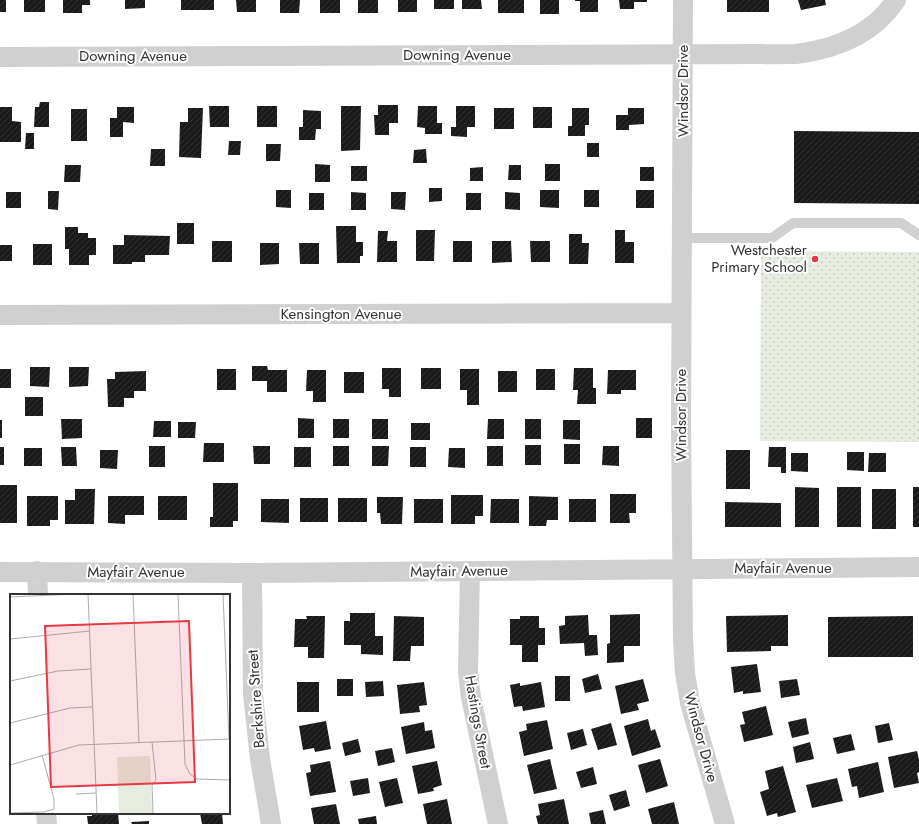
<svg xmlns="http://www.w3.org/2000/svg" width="919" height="824" font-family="Jost,sans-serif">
<defs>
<pattern id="grass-dots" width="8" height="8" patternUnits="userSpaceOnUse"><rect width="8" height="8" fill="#e6ecdf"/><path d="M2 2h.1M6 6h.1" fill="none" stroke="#c6cbc0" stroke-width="1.8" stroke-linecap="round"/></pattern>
<pattern id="building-hatch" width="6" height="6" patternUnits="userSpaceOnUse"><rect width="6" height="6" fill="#1a1a1a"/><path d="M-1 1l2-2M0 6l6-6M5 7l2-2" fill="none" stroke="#333"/></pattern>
</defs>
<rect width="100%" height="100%" fill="#fff"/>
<path fill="url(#grass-dots)" d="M761,251L919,252V442L760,441Z"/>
<path fill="url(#building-hatch)" d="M0,0H6V12H0Z
M24,0H45V12H24Z
M63,0H90V5H82V13H63Z
M125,0H145V8L125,9Z
M181,0H214V10H181Z
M236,0H256V12H237Z
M280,0H300L299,13H280Z
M320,0H340V13H320Z
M358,0H378V13H358Z
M398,0H417V12H398Z
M434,0H454V9H434Z
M462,0H481L482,9H462Z
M498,0H524V13H498Z
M540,0H559V14H540Z
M575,0H598V12H580V1H575Z
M619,0H647V2H634V9H620Z
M727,0H769V12H727Z
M798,0H825L826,5L801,10Z
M40,102H49V127H34L35,107H39Z
M378,105H398V123H389V135H375L374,115H378Z
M209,106H229V127H210Z
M257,106H277V127H257Z
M341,106H361L360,150L341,151Z
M418,106H437V123H442V134H425V128L417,127Z
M456,106H475V127H467V137L451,136V127H456Z
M0,107H12V121L21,122V142H0Z
M117,107H134V123L123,122V137H110V118H117Z
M533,107H552V128H533Z
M188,108H203L201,158L179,157L180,122H188Z
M494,108H514V129H494Z
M572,108H589V125H585V136H568V126H572Z
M628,108H644V124L629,125V130H616V115H628Z
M71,109H87V141H71Z
M303,110L321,111V129H316L315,140H299V127H303Z
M794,131L919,132V204L794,203Z
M26,133H34V149H25Z
M229,141H241L240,155H228Z
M587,143H599V157H587Z
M266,144H281L280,161H266Z
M151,149H165V166H150Z
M426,149L427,163H413L414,150Z
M315,164L330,165V182H315Z
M545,164H560V181H545Z
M65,165H81L80,182H64Z
M509,165H521V180H508Z
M351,166H367V181H351Z
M483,167V181H470V168Z
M640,167H654V181H640Z
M429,188H442V201L429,202Z
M276,190H291V208L276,207Z
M540,190H559V208L540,207Z
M584,190H599V207H584Z
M636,190H654V208H636Z
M48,191H59L58,210L48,209Z
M6,192H21V208H6Z
M351,192L366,193V210H351Z
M391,192H406L405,210L391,209Z
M505,192L520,193V210L505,209Z
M309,193H324V210H309Z
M466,193H481V210H466Z
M177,223H194V244H177Z
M336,226H356V242H363V256H360V263H337Z
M65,227H78V233H88V238H96V255H89V265H69V249H65Z
M416,230H435L434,261H416Z
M615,230H625V242H634V263H615Z
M378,231H388L387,241H397V262H377Z
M569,234H582V243H589L588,264H569Z
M124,235L170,236L169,255H145V262H132V264H113V245H124Z
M212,241H232V262H212Z
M453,241H472V262H453Z
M492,241H511L512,262L492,263Z
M530,241H550V262H531Z
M260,243H279V264L260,265Z
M299,243H319V264H300Z
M33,244H52V265H33Z
M0,245H12V261H0Z
M252,366H267L268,370H287V392H267V381H252Z
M30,367H50L49,387L30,386Z
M69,367H89L88,386L69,387Z
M382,368H401V397H389V389H382Z
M421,368H441V389H421Z
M574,368H593V388H596V404H577L578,390H573Z
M0,369H11V388H0Z
M217,369H236V390H217Z
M460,369H479V405H467V390H460Z
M536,369H555V390H536Z
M307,370H326V402H313V391H306Z
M608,370H636V390H621V394H607Z
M146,371V391H134V398H124V407H108L107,379H115V372Z
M498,371H517V392H498Z
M344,372H364V393H344Z
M25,397H43V416H25Z
M298,418L314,419V438H298Z
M636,418H652V438H636Z
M61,419H82V438L62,439Z
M333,419H349V438H333Z
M372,419H388V439H372Z
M488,419H504V439H487Z
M525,419H541V439H525Z
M0,420H2V438H0Z
M563,420H580V440L563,439Z
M154,421H171V437H153Z
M178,422H196L195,438H178Z
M411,423H430V440H411Z
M204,443H224V462H203Z
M564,444H580V464H564Z
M525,445H541V465H525Z
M149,446H165V467H149Z
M253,446H270V464H254Z
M333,446H349V466H333Z
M372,446H389L388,466H372Z
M487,446H503V466H487Z
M603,446H619V466L602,465Z
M0,447H4V465H0Z
M61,447H76L77,466H62Z
M294,447H311V467H294Z
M410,447H426V467H410Z
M769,447H786V473H781V467H768Z
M24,448H42V466H24Z
M449,448H465V468L448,467Z
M100,450H118L117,469L100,468Z
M726,450H750V489H726Z
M847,452H864V471L847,470Z
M791,453H808V472L791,471Z
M869,453H886V472H868Z
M213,483H238V521H233V527H210V517H213Z
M0,485H17V523H0Z
M795,487L819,488V527H795Z
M837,487H861V527H837Z
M913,487H919V527H913Z
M75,489H95L94,524H65V500H75Z
M872,489H896V529H872Z
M610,494H636V513H629L630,523H610Z
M451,495H483V516H475V524H451Z
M27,496H58V520H50V526H27Z
M108,496H144V515H125V524L108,523Z
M158,496H187V520H158Z
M529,496L558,497V520H547L546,526H529Z
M377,497H403L402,524H381L380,513H377Z
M300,498H328V522H300Z
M338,498H367V522H338Z
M261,499H289V523L261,522Z
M414,499H443V523H414Z
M491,499H519V523H490Z
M569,499H596V522H569Z
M725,502L781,503V527H725Z
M350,613H375V636H383V655L361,654V645H344V621H350Z
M640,614V646H624V662L607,663V644L610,643V615Z
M588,615L589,635H597L598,655L585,656L584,643L560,644L559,626L565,625V616Z
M788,615V646H771V651L727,652L726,616Z
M306,616H325L324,658H308V647H294L295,619H307Z
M394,616L424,617V646H411L410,661H393Z
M520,616H539V628H545V645H538V662H522V645H510V619H520Z
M913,616V657H828V617Z
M757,664L761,692L743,694V691L734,693L731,667Z
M598,674L602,689L585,693L582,679Z
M555,676H570V701H555Z
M337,679H353V696H337Z
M643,679L649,701L637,704L639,710L621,714L615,686Z
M797,679L800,695L781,698L779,681Z
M383,681L384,696L366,697L365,682Z
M297,682H319V712H297Z
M424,682L427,705L419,706L420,712L400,714L397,685Z
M541,682L545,707L523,711L522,706L514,707L510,685L520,683V686Z
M766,706L773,735L744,742L740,725L745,724L742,712Z
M806,718L809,734L792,738L788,722Z
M648,719L651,731L655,729L661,747L632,756L624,726Z
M547,720L553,749L524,756L519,732L527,730L526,724Z
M326,721L331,749L315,752L314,748L303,750L299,726Z
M424,722L425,731L432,730L435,748L406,754L401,727Z
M611,723L617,745L598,750L591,729Z
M889,723L893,740L878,743L875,726Z
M583,729L587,745L571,750L567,733Z
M851,734L855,750L837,754L833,738Z
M358,739L361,752L345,756L342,743Z
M810,742L814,759L796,763L793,747Z
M392,748L395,762L378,766L375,751Z
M917,751L919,760V772L917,773L919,783L894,788L888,757Z
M550,759L557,789L534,794L527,765Z
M660,759L668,786L646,793L638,765Z
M330,761L336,792L310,796L306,773L311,772L310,765Z
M437,761L442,785L433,788L434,791L418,794L412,766Z
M878,762L884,792L859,798L857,786L852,787L848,769Z
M783,766L796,812L778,817L777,813L767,816L760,792L769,789L765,771Z
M593,767L597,784L581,788L576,772Z
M368,778L370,793L353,796L350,781Z
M397,778L403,803L385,807L379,782Z
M837,778L843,801L812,808L806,785Z
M626,790L630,806L614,811L609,795Z
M447,799L452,824H427L423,804Z
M564,799L569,824H538L536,816L540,815L538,804Z
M674,802L679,824H652L648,809Z
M336,804L340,824H314L311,808Z
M603,810L606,824H591L589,813Z
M92,813H118L119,824H88L87,816H92Z
M200,813H222L223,824H202Z
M376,816L377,824H359L358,819Z
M149,821V824H132L131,822Z"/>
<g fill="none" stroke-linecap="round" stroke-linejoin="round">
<path stroke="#d0d0d0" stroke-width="10" d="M683,238H772L793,223H901L919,235"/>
<path stroke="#d0d0d0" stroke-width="20" d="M683,0L681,422L683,639L685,673L690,703L725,824
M0,57L796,54C836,49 873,35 896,0
M0,315L681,313
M37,571L38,595
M470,571L468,672L471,698L498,824
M0,572L252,573L919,567
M252,573L253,694L260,759L271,824
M46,813L47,824"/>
</g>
<circle fill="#e63946" stroke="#fff" stroke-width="1.5" cx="815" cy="259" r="4"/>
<g text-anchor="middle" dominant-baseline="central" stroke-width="4" stroke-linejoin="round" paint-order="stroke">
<g font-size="15" fill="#333" stroke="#fff">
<text x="457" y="55">Downing Avenue</text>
<text x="133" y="56">Downing Avenue</text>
<text transform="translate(683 91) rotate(-90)">Windsor Drive</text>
<text x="341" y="314">Kensington Avenue</text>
<text transform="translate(681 415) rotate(-90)">Windsor Drive</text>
<text x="783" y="568">Mayfair Avenue</text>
<text transform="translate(459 571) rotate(-1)">Mayfair Avenue</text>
<text x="136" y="572">Mayfair Avenue</text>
<text transform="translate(256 699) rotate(-94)">Berkshire Street</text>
<text transform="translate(478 722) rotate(80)">Hastings Street</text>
<text transform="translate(701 737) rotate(75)">Windsor Drive</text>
</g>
<g font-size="15" fill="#333" stroke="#fff" text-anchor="end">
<text x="807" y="250">Westchester<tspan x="807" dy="17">Primary School</tspan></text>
</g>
</g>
<g transform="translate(10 594)">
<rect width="220" height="220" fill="#fff"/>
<path d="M140,162L142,220H109L107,163Z" fill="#e6ecdf"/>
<path fill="none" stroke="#adadad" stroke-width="1" d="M78,0L87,220M123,0L129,148M168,0L175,170L180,180L187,185L220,186M213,0L219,145M0,3L66,0M0,45L80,37M0,87L48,77L81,75M0,129L60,114L82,113M142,148L146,186L142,191L143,220M0,171L69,151L220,145M66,200L86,199M0,219L34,218L44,215V205L32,161"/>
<path fill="#e63946" fill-opacity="0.15" stroke="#e63946" stroke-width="2" d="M179,27L185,188L41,193L35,32Z"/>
<rect width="220" height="220" fill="none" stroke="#333" stroke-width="2"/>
</g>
</svg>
